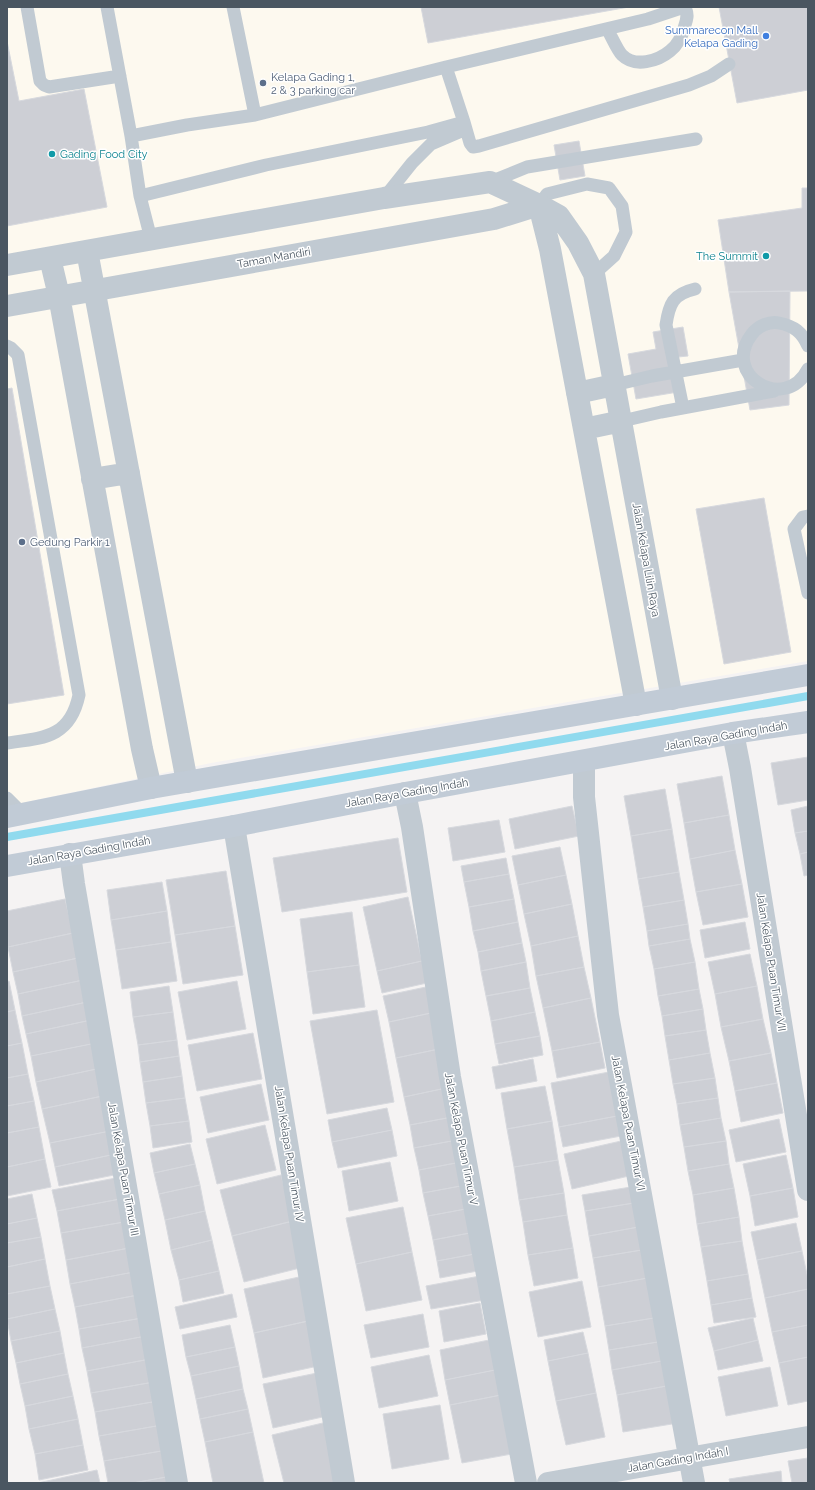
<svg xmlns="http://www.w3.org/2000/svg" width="815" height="1490" font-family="Raleway,sans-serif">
<rect width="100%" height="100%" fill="#f5f3f3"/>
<path fill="#fdf9ef" d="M7,7H808V661L211,763L7,806Z"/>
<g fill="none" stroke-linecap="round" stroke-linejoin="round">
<path stroke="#90daee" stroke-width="8" d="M7,837L808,696"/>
</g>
<path fill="#cdcfd5" stroke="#d7d9de" d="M421,7H629L428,43Z
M719,7H808V90L737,103Z
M7,41L19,101L84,89L107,207L7,226Z
M579,141L585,176L560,180L554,145Z
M802,188H808V291L729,292L718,220L802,208Z
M790,291L789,405L750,410L729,292Z
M683,327L688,356L678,357L684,391L636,399L628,354L656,349L653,332Z
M12,388L64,695L7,704V389Z
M764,498L791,652L724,664L696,509Z
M808,757V800L778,805L771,763Z
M722,776L729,815L684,823L677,784Z
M665,789L672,829L631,836L624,796Z
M572,806L579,836L515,849L509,819Z
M808,806V831L795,833L791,810Z
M729,815L735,850L690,859L684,823Z
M499,820L505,852L453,861L448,828Z
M672,829L679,872L638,879L631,836Z
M808,831V852L800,854L795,833Z
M398,838L407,892L282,912L273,858Z
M560,847L566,875L518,885L512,856Z
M735,850L742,884L696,892L690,859Z
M808,852V875L804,876L800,854Z
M506,858L509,874L464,882L461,866Z
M226,871L235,926L175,935L166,880Z
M679,872L684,900L643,907L638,879Z
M509,874L514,899L469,907L464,882Z
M566,875L572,904L524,914L518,885Z
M162,882L167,911L111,920L107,890Z
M742,884L748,917L703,925L696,892Z
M408,897L422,961L377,971L363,907Z
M65,899L73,933L8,947L7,911Z
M514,899L518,922L473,931L469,907Z
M684,900L688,924L647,931L643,907Z
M572,904L578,936L531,946L524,914Z
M167,911L171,942L116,950L111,920Z
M352,912L359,965L307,972L300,919Z
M518,922L522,943L478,952L473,931Z
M745,922L750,949L705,958L700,930Z
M688,924L690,939L649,946L647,931Z
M235,926L243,975L183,984L175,935Z
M73,933L78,958L13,972L8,947Z
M578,936L584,967L536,976L531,946Z
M690,939L695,962L654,969L649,946Z
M171,942L177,981L122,989L116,950Z
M522,943L526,962L481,971L478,952Z
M750,954L757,986L715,994L708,962Z
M78,958L83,980L18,994L13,972Z
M422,961L427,983L382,993L377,971Z
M526,962L530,988L486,996L481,971Z
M695,962L699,989L658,996L654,969Z
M359,965L365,1007L313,1014L307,972Z
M584,967L591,998L543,1008L536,976Z
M83,980L87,1002L22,1016L18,994Z
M9,981L15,1010L7,1012V982Z
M237,981L246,1029L187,1040L178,992Z
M169,986L173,1012L133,1017L130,992Z
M757,986L763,1019L721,1027L715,994Z
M426,987L431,1013L389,1022L383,996Z
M530,988L535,1012L491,1021L486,996Z
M699,989L703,1009L662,1016L658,996Z
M591,998L600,1042L552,1051L543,1008Z
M87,1002L91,1020L26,1034L22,1016Z
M703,1009L706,1030L665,1036L662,1016Z
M15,1010L22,1043L7,1046V1012Z
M377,1010L394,1102L327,1114L310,1021Z
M173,1012L177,1040L138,1045L133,1017Z
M535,1012L540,1036L495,1044L491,1021Z
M431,1013L439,1049L396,1058L389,1022Z
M763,1019L771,1053L729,1061L721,1027Z
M91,1020L96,1043L31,1056L26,1034Z
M706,1030L710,1053L669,1060L665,1036Z
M253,1033L262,1079L197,1091L188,1045Z
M540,1036L543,1055L499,1064L495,1044Z
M177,1040L179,1056L140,1062L138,1045Z
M600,1042L605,1068L557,1078L552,1051Z
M22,1043L28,1074L7,1078V1046Z
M96,1043L101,1068L36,1082L31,1056Z
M439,1049L446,1088L404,1097L396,1058Z
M710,1053L715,1078L673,1084L669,1060Z
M771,1053L777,1083L735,1091L729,1061Z
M179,1056L182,1076L143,1082L140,1062Z
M533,1059L537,1081L496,1089L492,1067Z
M101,1068L107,1095L42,1109L36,1082Z
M609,1072L617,1116L559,1127L551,1083Z
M28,1074L34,1101L7,1106V1078Z
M182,1076L185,1098L146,1103L143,1082Z
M715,1078L718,1098L677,1104L673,1084Z
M777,1083L783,1113L741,1122L735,1091Z
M261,1084L269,1120L208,1133L200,1097Z
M545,1086L552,1121L507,1129L501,1093Z
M446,1088L452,1117L410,1125L404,1097Z
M107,1095L115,1130L50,1143L42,1109Z
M185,1098L189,1121L150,1126L146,1103Z
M718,1098L721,1118L680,1125L677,1104Z
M34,1101L39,1127L7,1133V1106Z
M387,1108L392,1130L332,1142L328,1120Z
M617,1116L621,1136L563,1147L559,1127Z
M452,1117L457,1140L414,1148L410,1125Z
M721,1118L726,1141L684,1147L680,1125Z
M779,1119L786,1152L736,1162L729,1130Z
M189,1121L192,1142L153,1148L150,1126Z
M552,1121L558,1160L514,1167L507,1129Z
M265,1125L276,1170L217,1184L206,1139Z
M39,1127L45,1159L7,1167V1133Z
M115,1130L120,1153L55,1167L50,1143Z
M392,1130L397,1156L338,1168L332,1142Z
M457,1140L461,1162L419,1170L414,1148Z
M621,1141L629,1176L572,1189L564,1154Z
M726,1141L729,1164L688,1171L684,1147Z
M190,1144L195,1164L154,1173L150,1153Z
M120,1153L124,1173L59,1186L55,1167Z
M786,1155L793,1188L750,1196L743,1164Z
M45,1159L51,1187L7,1196V1167Z
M558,1160L564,1193L519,1200L514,1167Z
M390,1162L398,1201L349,1211L342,1171Z
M461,1162L466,1185L423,1193L419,1170Z
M195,1164L200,1185L159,1194L154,1173Z
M729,1164L734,1188L693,1195L688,1171Z
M281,1175L293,1221L232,1236L220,1190Z
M116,1178L120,1199L57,1211L52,1190Z
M200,1185L205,1211L165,1220L159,1194Z
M466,1185L471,1208L428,1216L423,1193Z
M637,1186L640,1202L585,1211L582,1195Z
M734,1188L739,1217L697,1224L693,1195Z
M793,1188L798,1217L755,1226L750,1196Z
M564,1193L567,1215L523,1222L519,1200Z
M32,1194L37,1218L7,1224V1199Z
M120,1199L124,1222L61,1233L57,1211Z
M640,1202L644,1226L589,1236L585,1211Z
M403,1207L412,1252L356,1264L346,1218Z
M471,1208L475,1232L433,1240L428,1216Z
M205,1211L212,1240L171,1250L165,1220Z
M567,1215L573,1248L528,1255L523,1222Z
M739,1217L742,1241L701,1247L697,1224Z
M37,1218L41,1237L7,1243V1224Z
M293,1221L304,1267L244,1282L232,1236Z
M124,1222L129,1248L66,1260L61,1233Z
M796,1223L802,1251L757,1260L751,1232Z
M644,1226L648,1249L593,1258L589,1236Z
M475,1232L480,1253L437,1261L433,1240Z
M41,1237L45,1259L7,1267V1243Z
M212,1240L219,1271L179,1280L171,1250Z
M742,1241L748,1274L707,1281L701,1247Z
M129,1248L134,1272L70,1284L66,1260Z
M573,1248L578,1278L534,1286L528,1255Z
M648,1249L653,1277L598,1287L593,1258Z
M802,1251L808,1279V1289L765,1298L757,1260Z
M412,1252L422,1300L366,1311L356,1264Z
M480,1253L483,1270L440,1278L437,1261Z
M45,1259L50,1286L7,1294V1267Z
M219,1271L224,1293L183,1302L179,1280Z
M134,1272L138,1295L75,1307L70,1284Z
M748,1274L752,1298L711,1305L707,1281Z
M480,1276L485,1300L431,1309L426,1286Z
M299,1277L308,1321L254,1333L244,1289Z
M653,1277L660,1317L605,1326L598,1287Z
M582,1281L591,1327L538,1337L529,1292Z
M50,1286L55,1309L7,1319V1294Z
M808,1289V1325L772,1332L765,1298Z
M232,1294L237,1317L180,1329L175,1307Z
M138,1295L142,1318L79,1329L75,1307Z
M752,1298L756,1317L714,1323L711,1305Z
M480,1303L486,1334L444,1342L439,1311Z
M55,1309L60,1331L11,1341L7,1319Z
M423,1314L429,1347L371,1358L364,1325Z
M660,1317L664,1341L609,1350L605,1326Z
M142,1318L146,1336L82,1348L79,1329Z
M753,1318L758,1340L714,1351L708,1328Z
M308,1321L318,1366L263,1378L254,1333Z
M230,1325L235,1347L186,1357L182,1335Z
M808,1325V1357L779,1363L772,1332Z
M60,1331L64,1353L16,1363L11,1341Z
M583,1332L588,1353L548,1361L544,1340Z
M146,1336L150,1359L87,1371L82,1348Z
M489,1340L495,1370L445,1380L440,1350Z
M758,1340L763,1361L718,1370L714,1351Z
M664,1341L667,1360L612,1370L609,1350Z
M235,1347L239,1366L191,1376L186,1357Z
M64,1353L68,1374L20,1384L16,1363Z
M588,1353L596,1393L556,1401L548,1361Z
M429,1355L438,1396L379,1408L371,1367Z
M808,1357V1401L788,1405L779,1363Z
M150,1359L154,1382L91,1393L87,1371Z
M667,1360L672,1385L617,1395L612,1370Z
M239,1366L243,1389L196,1399L191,1376Z
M770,1367L778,1406L726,1416L718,1377Z
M495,1370L501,1395L450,1405L445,1380Z
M317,1373L327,1416L273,1428L263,1384Z
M68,1374L73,1396L25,1406L20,1384Z
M154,1382L158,1401L95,1412L91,1393Z
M672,1385L678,1423L623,1432L617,1395Z
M243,1389L248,1409L200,1419L196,1399Z
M596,1393L605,1437L566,1445L556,1401Z
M501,1395L512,1454L462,1463L450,1405Z
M73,1396L78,1419L29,1429L25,1406Z
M158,1401L162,1425L99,1436L95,1412Z
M440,1405L449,1459L392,1469L383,1414Z
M248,1409L253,1432L205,1442L200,1419Z
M78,1419L83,1445L35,1454L29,1429Z
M327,1422L342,1483H284L272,1435Z
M162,1425L167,1450L104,1461L99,1436Z
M253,1432L264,1483H213L205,1442Z
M83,1445L88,1470L39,1480L35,1454Z
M167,1450L172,1476L133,1483H108L104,1461Z
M808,1458V1483H792L788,1461Z
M97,1470L100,1483H38Z
M781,1471L782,1483H730L729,1479Z
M172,1476L174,1483H133Z"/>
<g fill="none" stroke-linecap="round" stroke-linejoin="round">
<path stroke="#c1cad2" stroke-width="13" d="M27,7L40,81L44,85L49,87L120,76
M107,7L131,136L140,196L151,239
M233,7L255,115
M464,122L470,143L473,147L479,146L689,85L711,76L729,64
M131,136L187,125L255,115L446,67
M490,182L527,167L696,139
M140,196L266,165L428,132L464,122L446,67L648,19L681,8L686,10C688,15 687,19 685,25C683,33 678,45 670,51C658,61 635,68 622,55C617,50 611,35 607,29
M384,198L412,163L431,144L466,129
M539,205L547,194L587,184L609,188L622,206L626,232L614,256L594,274
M7,346L11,348L18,355L79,695C70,738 43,738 7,743
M808,346C802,332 794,326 779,323C769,321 758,326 752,334C720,375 785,414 808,369
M614,385L652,376L743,360
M683,408L666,325C669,304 673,294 695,289
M622,421L661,412L774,391
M808,516L803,517L794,529L808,593
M7,798L23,814"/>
<path stroke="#c1cad2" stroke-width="22" d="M539,205L550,249L636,705
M87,251L187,782
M50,258L59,296L142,749L151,788
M7,265L384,198L490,182L539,205L559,216L578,243L594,274L672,699
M7,306L494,219L539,205
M577,393L614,385
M584,429L622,421
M92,479L129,473
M733,733L740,768L808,1190
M584,761V797L608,1015L694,1483
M405,793L412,827L450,1077L526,1483
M234,826L344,1483
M70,854L74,884L177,1483
M548,1483L808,1437"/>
<path stroke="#c1cbd6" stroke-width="22" d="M7,817L151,788L808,675
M7,866L234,826L389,796L733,733L808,722"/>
</g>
<circle fill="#3f7fe0" stroke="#fff" stroke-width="1.5" cx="766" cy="36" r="4"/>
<g fill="#5c6f8a" stroke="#fff" stroke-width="1.5">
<circle cx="263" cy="83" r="4"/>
<circle cx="22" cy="542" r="4"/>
</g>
<g fill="#0f9aa8" stroke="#fff" stroke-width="1.5">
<circle cx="52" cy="154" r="4"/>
<circle cx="766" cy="256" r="4"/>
</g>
<g text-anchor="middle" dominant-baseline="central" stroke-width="3" stroke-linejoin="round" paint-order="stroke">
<g font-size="11" fill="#366cbe" stroke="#fff" text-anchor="end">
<text x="758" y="30">Summarecon Mall<tspan x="758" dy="13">Kelapa Gading</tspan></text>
</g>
<g font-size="11" fill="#4e5e75" stroke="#fff" text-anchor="start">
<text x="271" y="77">Kelapa Gading 1,<tspan x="271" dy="13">2 &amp; 3 parking car</tspan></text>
<text x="30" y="542">Gedung Parkir 1</text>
</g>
<g font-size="11" fill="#0d838f" stroke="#fff" text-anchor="start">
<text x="60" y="154">Gading Food City</text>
<text x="758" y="256" text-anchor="end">The Summit</text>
</g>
<g font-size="11" fill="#4a5661" stroke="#fff">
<text transform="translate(274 258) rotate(-10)">Taman Mandiri</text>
<text transform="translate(646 560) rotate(80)">Jalan Kelapa Lilin Raya</text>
<text transform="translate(726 736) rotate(-10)">Jalan Raya Gading Indah</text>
<text transform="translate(407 793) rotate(-10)">Jalan Raya Gading Indah</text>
<text transform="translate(89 851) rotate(-10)">Jalan Raya Gading Indah</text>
<text transform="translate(771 962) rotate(81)">Jalan Kelapa Puan Timur VII</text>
<text transform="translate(628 1123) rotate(79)">Jalan Kelapa Puan Timur VI</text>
<text transform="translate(461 1139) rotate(79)">Jalan Kelapa Puan Timur V</text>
<text transform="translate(289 1154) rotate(81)">Jalan Kelapa Puan Timur IV</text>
<text transform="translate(123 1169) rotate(80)">Jalan Kelapa Puan Timur III</text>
<text transform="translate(678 1460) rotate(-10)">Jalan Gading Indah I</text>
</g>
</g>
<rect width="815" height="1490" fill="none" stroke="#4a5661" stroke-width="16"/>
</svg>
